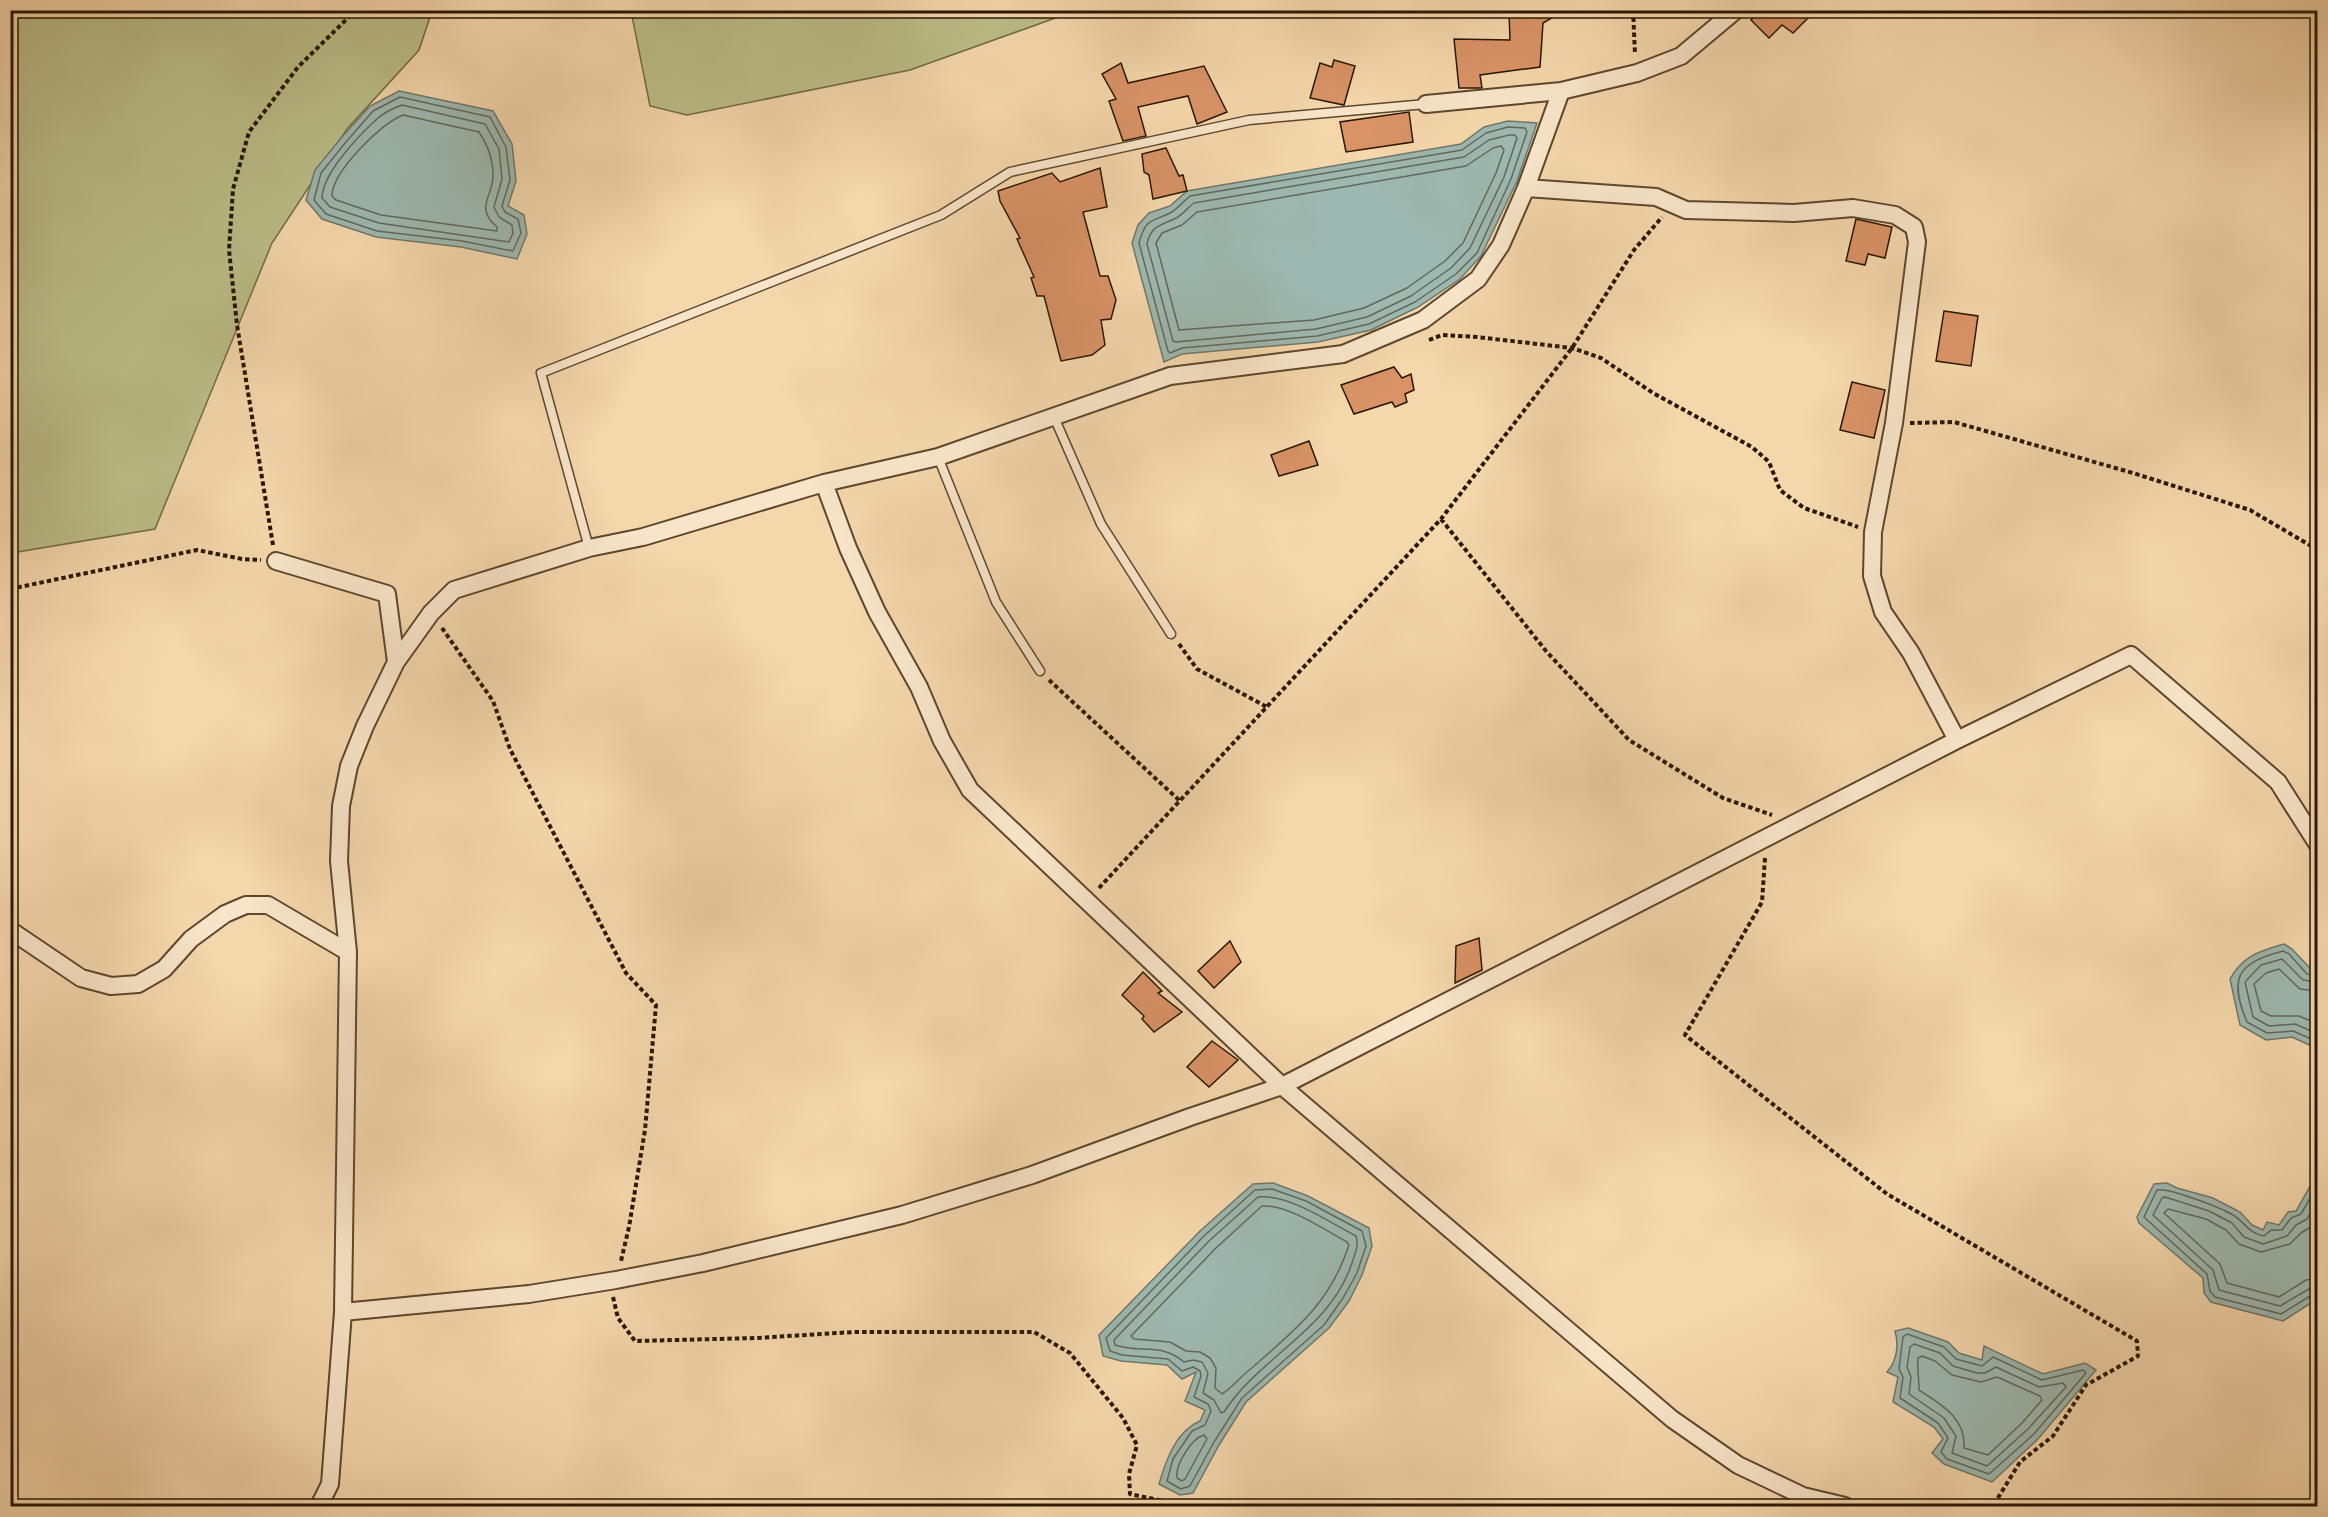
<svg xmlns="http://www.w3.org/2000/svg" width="2328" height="1517" font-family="'Libre Bodoni',serif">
<rect width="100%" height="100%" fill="#f5d7ac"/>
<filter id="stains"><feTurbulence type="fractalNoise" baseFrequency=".00333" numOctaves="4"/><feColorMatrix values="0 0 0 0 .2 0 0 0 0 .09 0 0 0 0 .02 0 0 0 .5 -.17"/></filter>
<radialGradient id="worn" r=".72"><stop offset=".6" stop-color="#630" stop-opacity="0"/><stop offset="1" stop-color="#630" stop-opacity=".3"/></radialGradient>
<path fill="#bbbe89" stroke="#726a46" stroke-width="1.5" d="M11,11H432L419,50L347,129L272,243L155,529L11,553Z
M631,11V10L1075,11L910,70L687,115L650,106Z"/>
<path fill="#9db8b0" stroke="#6f786a" stroke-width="1.5" d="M399,91L493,111L512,144L516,181L508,206L524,215L527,234L517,259L461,247L376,237L322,219L306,200L315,170L341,138L370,106Z
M1508,121L1537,123L1517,181L1481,256L1460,279L1418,307L1371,330L1318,342L1182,354L1164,362L1132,243L1138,225L1149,213L1170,206L1187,191L1461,144L1484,127Z
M2284,944L2292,949L2311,969H2317V1066L2316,1048L2292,1037L2266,1040L2240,1025L2230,979C2243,955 2261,951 2284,944Z
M2317,1159V1299L2283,1321L2211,1302L2204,1293L2203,1278L2139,1223L2137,1217L2154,1184L2167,1183L2177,1188L2213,1198L2240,1212L2252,1225L2263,1230L2267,1222L2279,1225L2288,1212L2296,1211L2313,1181Z
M1273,1183L1308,1196L1369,1228L1372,1246L1362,1275L1349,1301L1329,1328L1246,1402L1219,1445L1193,1493L1180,1495L1159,1484C1166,1460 1176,1431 1200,1421L1205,1410L1185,1401L1196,1372L1182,1379L1167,1365L1121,1361L1103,1356L1099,1335L1200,1231L1253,1184Z
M1908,1328L1948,1342L1959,1353L1982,1360L1984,1346L2043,1374L2085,1363L2096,1370L2038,1439L1992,1482L1944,1464L1932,1453L1943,1439L1934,1427L1893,1402L1898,1377L1887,1372C1897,1361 1899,1345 1895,1331Z"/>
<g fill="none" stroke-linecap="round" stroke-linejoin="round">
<path stroke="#646859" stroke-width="1.5" d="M400,97L490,117L506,147L510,180L502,206L505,212L518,219L521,233L513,251L462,241L377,231L326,214L314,200L321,173L346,142L373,111Z
M402,105L485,124L499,149L502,179L494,207L499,217L512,225L513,233L509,242L379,223L330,207L322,198C322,174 359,135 377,119C383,113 394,108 402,105Z
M403,115L479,132C488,146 493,158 493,176C493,197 474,207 497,227V231L381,215L336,200L332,196C332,172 381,123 403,115Z
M1508,127L1525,128L1527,132L1511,179L1477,253L1456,274L1415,302L1369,324L1317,336L1182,348L1170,353L1168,351L1139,243C1146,217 1151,223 1172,212C1178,208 1184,201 1190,196L1462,150L1486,133Z
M1509,135H1515L1517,138L1504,177L1470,248L1451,268L1411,296L1367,317L1316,329L1176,342L1173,341L1147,244C1151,226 1159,226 1174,219C1182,216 1187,208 1194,203L1464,157L1489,140Z
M1501,146L1504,150L1496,173L1463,243L1445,261L1407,288L1364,308L1314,320L1179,330L1156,243L1162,233L1182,225L1197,212L1466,166L1493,148Z
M2318,975L2307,974L2289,954L2283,951C2238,963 2228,977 2247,1022L2267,1033L2293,1031L2318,1042
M2318,982L2303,980L2282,959L2261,965L2245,982L2253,1017L2269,1026L2295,1024L2318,1034
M2318,991L2300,989L2279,969L2266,973L2254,984L2261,1011L2271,1016H2299L2318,1024
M2318,1185L2301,1214L2291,1218L2282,1230H2271L2264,1236C2249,1234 2245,1222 2233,1215C2221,1208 2168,1187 2157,1190L2144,1217L2207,1274L2210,1291L2215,1297L2281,1314L2312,1295H2318
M1272,1189L1306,1201L1362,1231L1366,1246L1357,1273L1343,1298L1324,1325L1242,1398L1214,1442L1190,1486L1181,1489L1167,1481L1173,1459L1192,1431L1205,1425L1211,1411L1208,1404L1194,1397L1201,1376L1200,1371L1193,1367L1182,1371L1168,1359L1122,1355L1110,1351L1106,1338L1204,1236L1255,1190Z
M1258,1197C1289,1194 1329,1222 1356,1236C1359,1246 1355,1253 1352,1263C1330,1330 1260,1356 1224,1412L1221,1413L1214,1400L1203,1393L1208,1373L1202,1362L1193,1360L1184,1362C1161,1342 1141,1354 1115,1345L1114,1340L1209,1241Z
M2318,1200L2307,1219L2296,1225L2287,1236L2263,1244L2244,1237L2232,1223L2209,1211L2165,1197L2162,1198L2153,1215L2213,1270L2219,1290L2280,1306L2309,1289L2318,1287
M1262,1206C1287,1204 1325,1230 1347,1242L1349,1245C1330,1303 1297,1328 1253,1367C1243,1374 1231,1389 1222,1394L1215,1388L1216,1368L1210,1358L1200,1352L1186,1351L1170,1342L1134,1339L1131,1336L1216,1248Z
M2318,1218L2312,1226L2301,1233L2290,1244L2261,1252L2239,1244L2226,1230L2206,1219L2168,1209L2164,1213L2220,1264L2227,1283L2279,1297L2306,1280L2318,1278
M1907,1334L1944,1347L1956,1359L1982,1366L1993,1357L2042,1380L2083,1370L2086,1373L2034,1434L1989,1474L1947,1459L1941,1452L1948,1438L1938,1423L1900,1398L1903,1377L1899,1369L1903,1337Z
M1914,1344L1940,1353L1953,1366L1977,1373H1985L1996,1367L2039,1387L2063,1383L2066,1387L2028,1429L1987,1466L1952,1453L1956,1436L1944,1418L1909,1394L1911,1377L1907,1367L1910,1347Z
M1922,1356L1935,1361L1952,1375L1981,1382L1997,1377L2040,1396L2042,1400L2022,1423L1988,1455L1964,1448C1966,1418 1941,1404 1919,1390C1919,1380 1917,1366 1918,1358Z
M1204,1435L1207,1439L1185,1479L1182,1481L1177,1478C1175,1465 1191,1439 1204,1435Z"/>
</g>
<path fill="#d99367" stroke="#2a1702" stroke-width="1.5" d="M1517,10H1565L1543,23L1540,67L1480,75L1482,88H1459L1454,39L1510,40L1509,13Z
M1761,10H1816L1793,33L1782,25L1769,38L1751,20Z
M1334,60L1355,66L1344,105L1310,98L1320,63L1332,67Z
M1121,63L1128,83L1204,66L1227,112L1197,124L1188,96L1138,107L1146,136L1123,141L1109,101L1116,99L1102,74Z
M1409,112L1413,142L1346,152L1340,122Z
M1166,148L1179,176L1183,175L1187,191L1153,199L1149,175L1144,172L1142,154Z
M1100,168L1107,207L1083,212L1100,276H1108L1116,300L1111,319L1101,320L1105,345L1092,355L1061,361L1044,296H1037L1031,278L1034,277L1017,239L1020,238L1000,201L998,191L1052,173L1060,182Z
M1856,219L1892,227L1885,258L1868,254L1865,265L1846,261Z
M1944,311L1978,316L1971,366L1936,361Z
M1394,367L1402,378L1411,374L1414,390L1405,394L1407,402L1395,407L1392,402L1354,414L1341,385Z
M1852,382L1885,390L1874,438L1840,430Z
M1309,441L1318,465L1279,476L1271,455Z
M1479,938L1482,970L1455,983L1456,946Z
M1230,941L1241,962L1214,988L1198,971Z
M1143,972L1162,991L1158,993L1182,1012L1154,1032L1142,1019L1144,1016L1122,995Z
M1212,1041L1238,1060L1209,1087L1187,1067Z"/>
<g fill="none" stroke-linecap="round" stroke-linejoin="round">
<defs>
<path id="lane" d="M1054,417L1101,524L1171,634
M938,457L996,602L1040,671
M589,548L541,373L941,215L1010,172L1249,120L1426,104"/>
<path id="street" d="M1426,104L1561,91
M1526,188L1656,197L1686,210L1794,213L1853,208L1895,215L1914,227L1917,242L1894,423L1873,532L1872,576L1883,612L1911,653L1957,740
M824,483L848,548L877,612L919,687L942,741L970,790L1282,1086L1672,1419L1738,1465L1803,1496L1845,1506
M276,561L387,594L396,662
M10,930L81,978L111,986L138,984L164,969L191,939L225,914L246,905H268L348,952
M343,1312L529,1294L616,1280L703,1263L902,1215L1032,1175L1190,1117L1282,1086L1957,740L2131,655L2278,782L2318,845
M319,1506L330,1484L343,1312L348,952L339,861L341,806L349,766L365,726L396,662L431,613L454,590L589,548L643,537L824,483L938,457L1170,376L1343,354L1423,320L1478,279L1501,245L1526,188L1561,91L1637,73L1681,56L1736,10"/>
</defs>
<use href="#lane" stroke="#5d472c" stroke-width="11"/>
<use href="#street" stroke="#5d472c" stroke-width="20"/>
<path stroke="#2a1702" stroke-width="4" stroke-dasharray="4.5 3" stroke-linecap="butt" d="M1633,10L1635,54
M1429,340L1442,335L1477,337L1572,348L1601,358L1653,393L1752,447L1769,462L1780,490L1804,508L1858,527
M1910,423L1954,422L2133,473L2250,510L2318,550
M1441,519L1546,651L1629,740L1723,798L1772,815
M273,545L237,325L229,250L233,189L249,132L298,67L356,10
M10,589L197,550L242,559L261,560
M442,628L493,701L510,749L626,973L656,1005L645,1130L629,1227L621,1261
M1179,644L1197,669L1267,707
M1049,680L1180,801
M1765,858L1762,902L1685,1035L1887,1194L2137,1341L2138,1356L2086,1385L2053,1436L2020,1462L1993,1506
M1099,888L1441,519L1572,348L1634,250L1662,217
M613,1297L618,1318L635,1341L756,1338L854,1332H1034L1070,1353L1123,1418L1137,1445L1129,1474L1130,1494L1178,1504H1196L1197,1506"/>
<use href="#lane" stroke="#f8e5c9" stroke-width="8"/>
<use href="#street" stroke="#f8e5c9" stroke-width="16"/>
</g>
<rect width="2328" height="1517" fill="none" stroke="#f5d7ac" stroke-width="36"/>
<rect x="12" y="12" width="2304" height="1493" fill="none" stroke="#2a1702" stroke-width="3"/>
<rect x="18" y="18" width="2292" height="1481" fill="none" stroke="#2a1702" stroke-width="1.5"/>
<rect width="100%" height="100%" filter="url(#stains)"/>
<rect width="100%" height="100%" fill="url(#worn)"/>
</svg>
